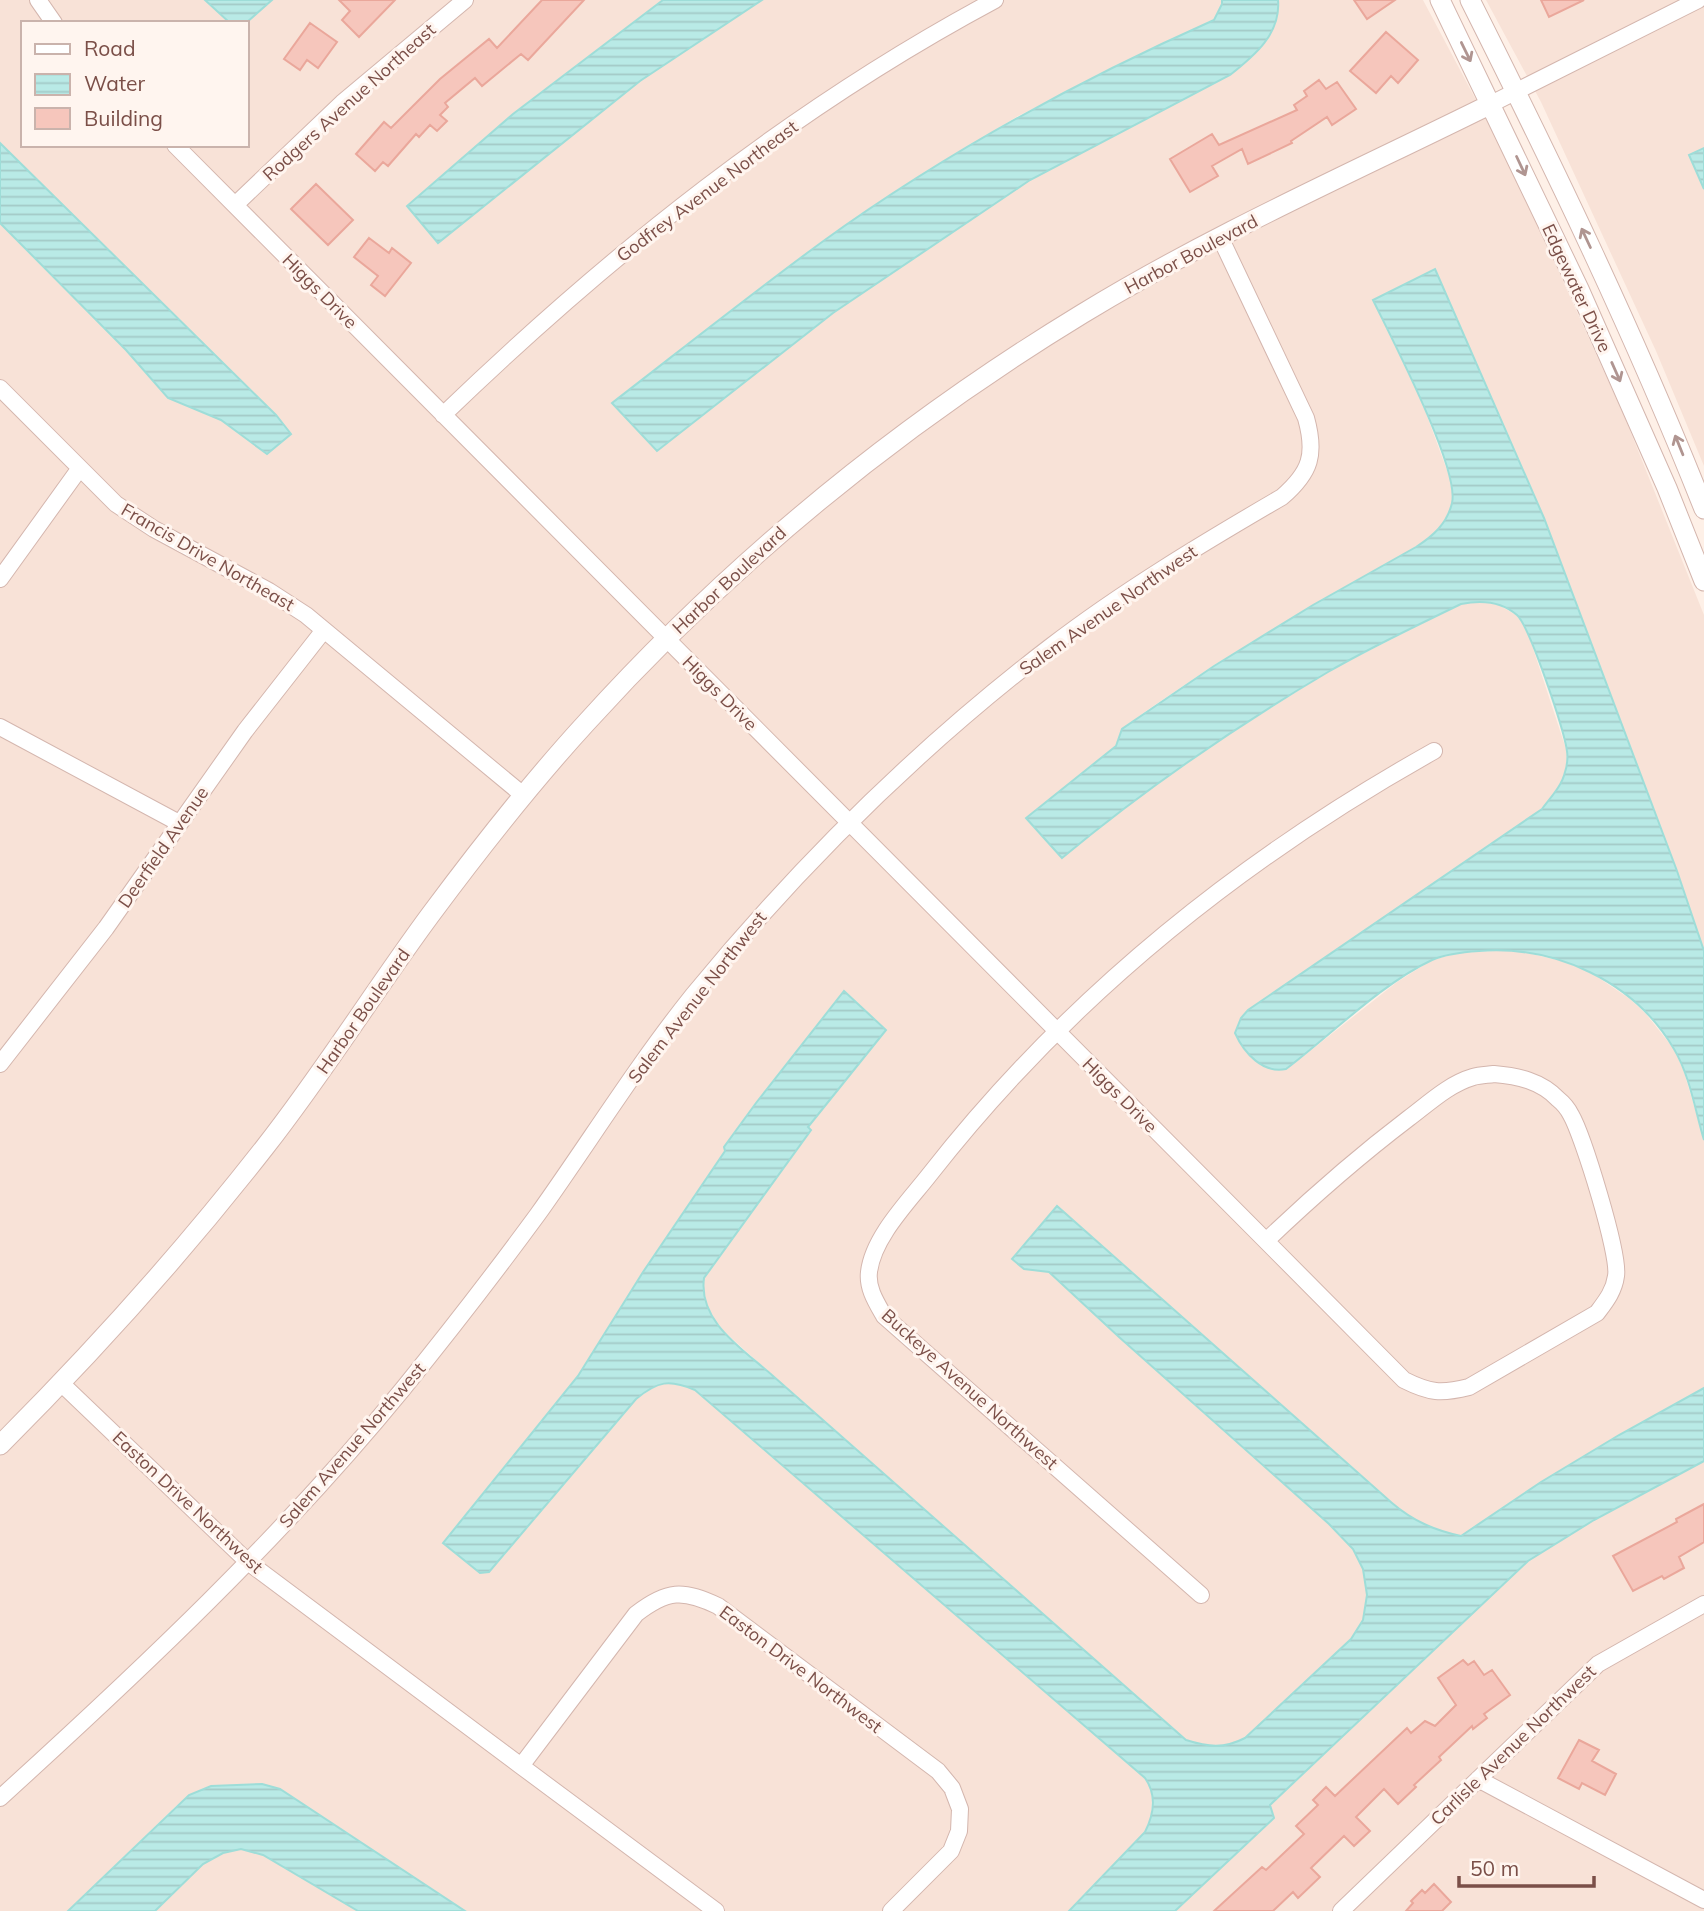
<svg xmlns="http://www.w3.org/2000/svg" width="1704" height="1911" font-family="Mulish,sans-serif">
<defs>
<pattern id="water-rules" width="6" height="5" patternUnits="userSpaceOnUse" patternTransform="scale(1.75)"><rect width="6" height="5" fill="#b9eae6"/><path d="M0 2.5h6" fill="none" stroke="#a3cac7"/></pattern>
</defs>
<rect width="100%" height="100%" fill="#fef0e7"/>
<path fill="#f8e2d7" d="M0,0H205L230,23H23V145H247L246,23L272,0H663L513,114L407,206L438,243L640,81L762,0H1222V4L1214,20L1018,116L926,172L823,241L833,313L1030,180L1230,75L1278,15V0H1423L1511,166L1625,418L1704,615V951L1677,871L1544,518L1435,270L1373,300L1419,394L1452,484L1453,502L1443,524L1432,537L1416,547L1313,605L1214,665L1146,711L1122,729L1116,746L1026,819L1062,858L1110,818L1202,752L1329,671L1461,604L1479,600L1497,604L1516,615L1526,627L1567,752L1566,772L1557,789L1542,809L1248,1010L1300,1059L1397,982L1432,960L1458,953L1514,950L1562,961L1590,972L1630,999L1646,1014L1674,1049L1684,1072L1704,1140V1388L1619,1435L1541,1482L1461,1536L1438,1531L1419,1523L1392,1503L1057,1207L1024,1269L1049,1272L1119,1337L1329,1524L1353,1549L1363,1569L1367,1595L1363,1620L1351,1639L1245,1738L1233,1744L1216,1747L1186,1740L773,1376L716,1324L707,1309L702,1292L704,1278L811,1131L808,1127L844,991L756,1102L724,1147L725,1151L643,1272L578,1376L444,1543L489,1572L636,1399L661,1383H678L695,1390L1145,1778L1152,1788L1151,1820L1145,1832L1133,1846L1069,1911H465L280,1789L262,1784L211,1786L189,1795L175,1807L68,1911H0V223L126,350L168,398L221,420L267,454L39,182L0,143Z
M1486,0H1704V148L1689,155L1704,189V466L1656,351L1541,102Z
M1704,1461V1911H1175L1274,1818L1269,1805L1528,1561L1594,1520Z
M241,1849L263,1855L358,1911H155L203,1864L223,1853Z"/>
<path fill="url(#water-rules)" stroke="#9eddd8" stroke-width="2" d="M205,0H272L246,23H230Z
M663,0H762L640,81L438,243L407,206L513,114Z
M1222,0H1278C1281,34 1254,56 1230,75L1030,180L833,313L657,451L612,403C682,349 751,294 822,242C944,154 1077,81 1214,20L1222,4Z
M0,143L276,415L291,434L267,454L221,420L168,398L126,350L0,223Z
M1704,148V189L1689,155Z
M1435,269L1544,518L1677,871L1704,951V1140C1695,1110 1690,1076 1674,1049C1634,981 1555,945 1479,951C1463,952 1446,954 1432,960C1381,984 1331,1035 1286,1069C1263,1074 1244,1053 1235,1033L1241,1018L1248,1010L1542,809C1550,798 1562,786 1565,772C1567,767 1568,757 1567,751C1564,730 1530,627 1517,615C1501,601 1480,600 1461,604C1416,626 1371,647 1328,672C1235,727 1145,789 1062,858L1026,818L1116,746L1122,729L1214,666L1313,605L1416,547C1433,536 1447,524 1452,503C1460,469 1391,337 1373,300Z
M844,991L886,1030L808,1127L811,1130L704,1278C698,1322 743,1349 773,1376L1186,1740C1208,1747 1224,1749 1245,1738L1351,1639L1363,1620L1367,1595L1363,1569L1353,1549L1329,1524L1119,1337L1049,1272L1024,1269L1012,1259L1057,1206L1392,1503C1413,1521 1434,1530 1461,1536L1541,1482L1619,1435L1704,1388V1461L1594,1520L1528,1561L1270,1805L1274,1818L1175,1911H1069L1145,1832C1154,1814 1157,1795 1145,1778L695,1390C669,1379 658,1381 636,1399L489,1572L480,1573L443,1543L578,1376L643,1272L725,1151L724,1147L756,1103Z
M262,1784L280,1789L465,1911H358L263,1855L241,1849L223,1853L203,1864L155,1911H68L189,1795L211,1786Z"/>
<path fill="#f6c6bc" stroke="#eaa79b" stroke-width="2" d="M339,0H395L359,37L342,20L350,11Z
M542,0H584L528,60L521,54L482,86L475,78L445,103L448,107L440,115L447,121L437,131L430,125L419,137L416,134L388,166L383,162L375,171L356,154L384,122L391,128L440,79L489,39L497,48Z
M1354,0H1395L1367,19Z
M1541,0H1584L1549,17Z
M310,23L337,42L318,68L307,60L300,70L284,59Z
M1386,32L1418,60L1398,83L1391,76L1376,93L1350,71Z
M1319,80L1326,89L1337,82L1356,109L1332,125L1327,117L1291,141L1292,143L1248,164L1242,149L1212,166L1218,176L1190,192L1170,159L1212,134L1219,145L1297,110L1294,105L1307,96L1304,91Z
M316,184L353,220L328,245L291,209Z
M369,238L389,253L392,248L411,263L385,296L371,285L378,276L354,257Z
M1704,1504V1542L1679,1557L1684,1568L1664,1579L1662,1576L1633,1591L1613,1556L1677,1522L1676,1519Z
M1463,1660L1468,1665L1474,1661L1484,1675L1492,1670L1510,1695L1484,1714L1487,1718L1473,1729L1472,1726L1439,1757L1441,1760L1414,1785L1416,1787L1398,1804L1384,1789L1356,1817L1370,1831L1354,1846L1344,1836L1311,1868L1320,1877L1298,1898L1293,1892L1273,1911H1214L1262,1867L1266,1870L1304,1834L1296,1826L1318,1805L1313,1800L1326,1787L1335,1796L1407,1728L1411,1733L1425,1721L1435,1726L1456,1705L1438,1678Z
M1579,1740L1599,1750L1592,1761L1616,1774L1605,1795L1582,1783L1579,1789L1558,1778Z
M1434,1884L1451,1902L1442,1911H1406L1413,1903L1411,1901L1422,1890L1425,1893Z"/>
<g fill="none" stroke-linecap="round" stroke-linejoin="round">
<defs>
<path id="minor" d="M38,0L54,23
M1491,104L1698,0
M175,145L1266,1241
M235,205L342,103L465,0
M0,388L116,504L154,529L269,591L306,615L523,795
M443,415C609,255 791,109 995,0
M0,579L80,468
M0,727L179,823
M0,1064L106,928L245,731L324,630
M1494,1074C1518,1076 1541,1081 1558,1099C1563,1103 1568,1109 1571,1115C1583,1136 1620,1255 1616,1276C1614,1291 1606,1301 1597,1313L1469,1387C1441,1394 1430,1393 1404,1380L1266,1241C1312,1197 1359,1156 1409,1118C1429,1103 1449,1084 1473,1077C1480,1075 1487,1075 1494,1074Z
M62,1384L248,1562L521,1766
M1201,1595L884,1316C876,1302 867,1288 869,1272C873,1237 909,1201 930,1174C1067,999 1241,859 1434,751
M1478,1779L1704,1900
M0,1798C142,1669 281,1538 402,1390C449,1332 494,1274 538,1214C590,1141 637,1065 693,995C799,866 917,749 1050,647C1123,591 1203,543 1282,497C1311,472 1316,454 1306,418L1220,237
M716,1911L521,1766L636,1614C667,1590 683,1589 718,1606L938,1771L952,1788L960,1809L959,1831L951,1851L891,1911
M1341,1911L1598,1664L1704,1604"/>
<path id="tertiary" d="M1440,0L1579,289L1667,488L1704,581
M1470,0C1554,167 1635,335 1704,509
M0,1445C94,1351 183,1252 265,1147C324,1072 374,991 431,914C480,848 531,783 586,723C730,564 898,426 1082,314C1213,234 1354,172 1491,104"/>
</defs>
<use href="#minor" stroke="#d4b6ae" stroke-width="18"/>
<use href="#tertiary" stroke="#d4b6ae" stroke-width="21"/>
<use href="#minor" stroke="#fff" stroke-width="16"/>
<use href="#tertiary" stroke="#fff" stroke-width="19"/>
</g>
<defs><path id="oneway-shaft" d="M-6 0H5M1.5-3L5.5 0L1.5 3" fill="none" stroke-width="1.6" stroke-linecap="round" stroke-linejoin="round" transform="scale(1.75)"/></defs>
<g stroke="#b09591">
<use href="#oneway-shaft" transform="translate(1466 52) rotate(64)"/>
<use href="#oneway-shaft" transform="translate(1521 166) rotate(65)"/>
<use href="#oneway-shaft" transform="translate(1586 238) rotate(-115)"/>
<use href="#oneway-shaft" transform="translate(1616 372) rotate(66)"/>
<use href="#oneway-shaft" transform="translate(1679 445) rotate(-112)"/>
</g>
<g text-anchor="middle" dominant-baseline="central" stroke-width="6" stroke-linejoin="round" paint-order="stroke">
<g font-size="18" fill="#7b4f48" stroke="#fff5ef">
<text transform="translate(349 102) rotate(-42)">Rodgers Avenue Northeast</text>
<text transform="translate(707 191) rotate(-37)">Godfrey Avenue Northeast</text>
<text transform="translate(1191 254) rotate(-28)">Harbor Boulevard</text>
<text transform="translate(1577 288) rotate(65)">Edgewater Drive</text>
<text transform="translate(320 291) rotate(45)">Higgs Drive</text>
<text transform="translate(208 557) rotate(30)">Francis Drive Northeast</text>
<text transform="translate(729 580) rotate(-43)">Harbor Boulevard</text>
<text transform="translate(1108 610) rotate(-35)">Salem Avenue Northwest</text>
<text transform="translate(720 693) rotate(45)">Higgs Drive</text>
<text transform="translate(163 847) rotate(-55)">Deerfield Avenue</text>
<text transform="translate(697 997) rotate(-52)">Salem Avenue Northwest</text>
<text transform="translate(363 1011) rotate(-55)">Harbor Boulevard</text>
<text transform="translate(1120 1095) rotate(45)">Higgs Drive</text>
<text transform="translate(970 1389) rotate(42)">Buckeye Avenue Northwest</text>
<text transform="translate(352 1445) rotate(-49)">Salem Avenue Northwest</text>
<text transform="translate(188 1502) rotate(43)">Easton Drive Northwest</text>
<text transform="translate(801 1669) rotate(37)">Easton Drive Northwest</text>
<text transform="translate(1513 1745) rotate(-44)">Carlisle Avenue Northwest</text>
</g>
</g>
<rect x="21" y="21" width="228" height="126" fill="#fff5ef" stroke="#cab3ac" stroke-width="2"/>
<rect x="35" y="44" width="35" height="10" fill="#ffffff" stroke="#cab3ac" stroke-width="2"/>
<text x="84" y="56" font-size="21" fill="#7b4f48">Road</text>
<rect x="35" y="74" width="35" height="21" fill="url(#water-rules)" stroke="#cab3ac" stroke-width="2"/>
<text x="84" y="91" font-size="21" fill="#7b4f48">Water</text>
<rect x="35" y="108" width="35" height="21" fill="#f6c6bc" stroke="#cab3ac" stroke-width="2"/>
<text x="84" y="126" font-size="21" fill="#7b4f48">Building</text>
<path d="M1459 1876v10h135v-10" fill="none" stroke="#7b4f48" stroke-width="3.5"/>
<text x="1470" y="1876" font-size="21" fill="#7b4f48" stroke="#fff5ef" stroke-width="5" paint-order="stroke">50 m</text>
</svg>
